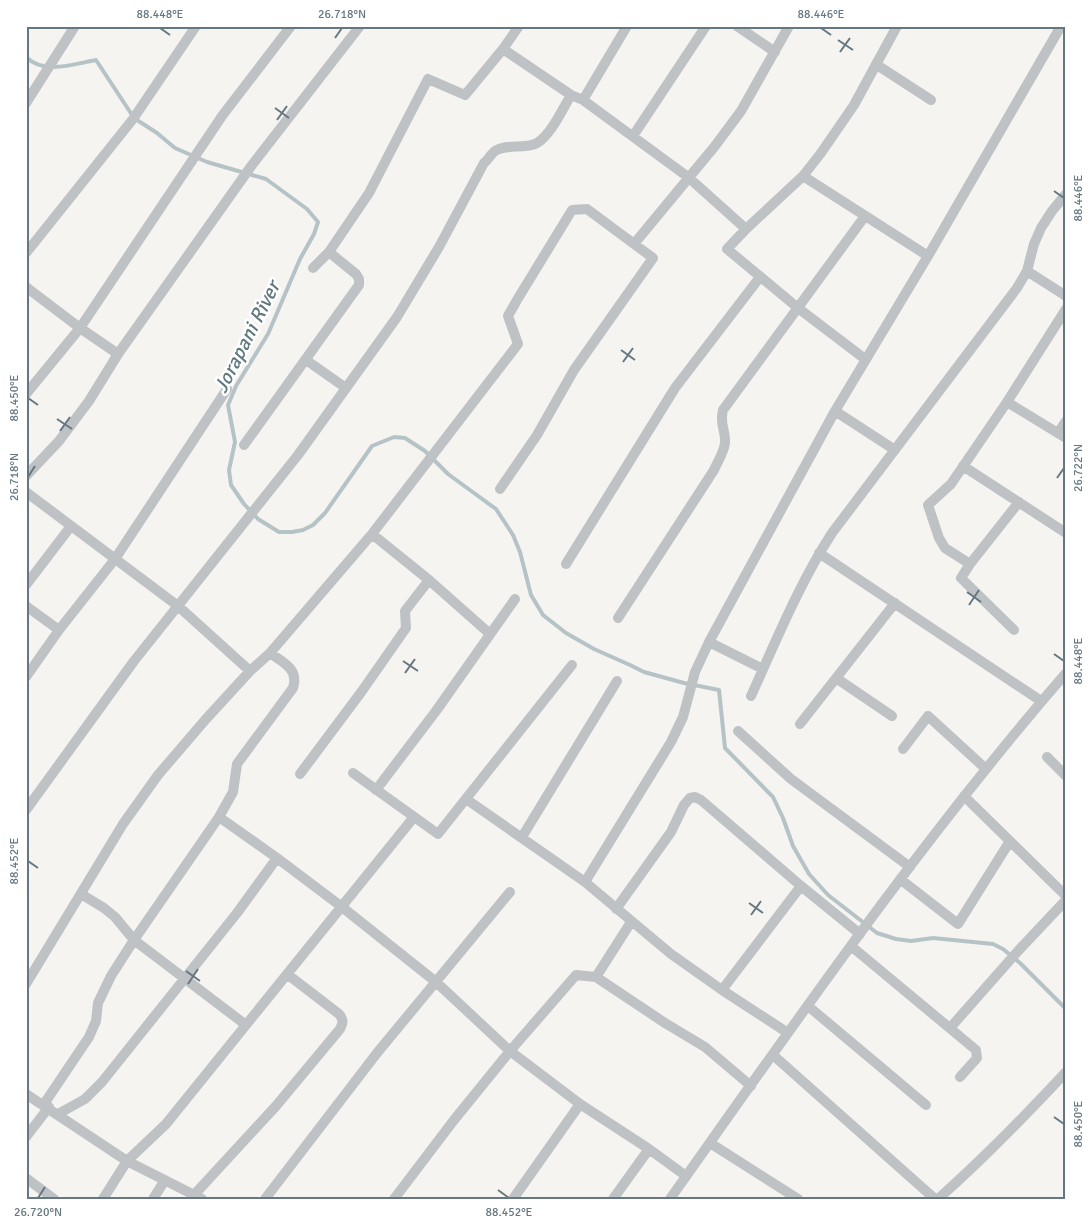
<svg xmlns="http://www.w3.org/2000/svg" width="1092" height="1225" font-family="Signika,sans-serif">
<rect width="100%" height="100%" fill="#f5f4f1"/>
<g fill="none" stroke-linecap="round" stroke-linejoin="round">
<path stroke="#b6c3c6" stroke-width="4" d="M26,57C44,75 74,64 96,60L134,118L157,133L175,148L207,162L266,179L307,209L318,222L314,234L300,259L268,334L236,386L228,405L235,442L229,470L231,485L244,504L258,519L279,532H292L303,530L313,525L325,513L372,446L394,437L405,438L425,451L448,474L496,509L513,535L520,552L531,595L543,615L566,633L594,649L630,665L644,672L684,683L719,690L725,748L773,797L783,818L793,846L809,874L828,895L877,933L896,939L911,941L933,938L993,944L1003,949L1020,963L1066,1009"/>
<path stroke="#bec2c5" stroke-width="10" d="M737,26L775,52
M503,49L571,95L583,100L688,177L746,229
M877,65L931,100
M583,100L627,26
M26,103L75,26
M633,136L706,26
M803,176L928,256
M634,244L715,146L741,111L789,26
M26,253L133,119L196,26
M313,268L329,252
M1027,271L1066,296
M26,287L80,328L118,354
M1066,309L1007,402L1066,438
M865,359L798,308L727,249L746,229L803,176L821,153L854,105L897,26
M306,360L346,388
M26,394L80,328L222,116L291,26
M835,411L895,450
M1058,433L1066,421
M244,445L359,285V279L356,274L329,252L369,193L428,79L465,95L503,49L519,26
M963,466L1066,533
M26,476L59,441L89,401L118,354L252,165L360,26
M26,492L178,606L250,671
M372,534L429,580L490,634
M819,553L1041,701
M566,564L675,388L760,277
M970,564L945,548L939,538L928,505L951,484L1007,402
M26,585L71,526
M26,606L59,630
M618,618L714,470C718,461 724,452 725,443C726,430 719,424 723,410L865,216
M1014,630L961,578L970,564L1019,502
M709,642L763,669
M26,677L59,630L115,559L227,389
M836,678L892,716
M751,696C776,641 799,584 832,533L1017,288L1027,271L1034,244L1041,228L1052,211L1066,194
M800,724L895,603
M738,731L791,779L910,867
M903,749L928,716L986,769
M1047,757L1066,776
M353,773L438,834L572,665
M300,774L362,691L406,628L405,611L429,580
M376,790L436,711L515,599
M964,796L1066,896
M466,799L585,882L671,954L722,990L788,1033
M26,810L134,661L298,455L397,317L439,247L484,163C488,160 491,154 495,151C507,143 524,150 537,143C551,135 563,108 571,95
M219,817L277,858L342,907L436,982L510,1051L580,1104
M522,837L617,681
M900,879L958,924L1010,841
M585,882L671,742L683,717L695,672L709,642L835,411L928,256L1061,26
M81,894L104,908L115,917L134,940L246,1025
M616,909L671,832L684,805L690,798L695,797L701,800L801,886
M851,946L976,1050L977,1058L960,1077
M596,977L665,1023L705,1047L751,1086
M26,984L123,824L158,775L206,719L250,671L270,653L372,534L518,344L508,316L517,300L572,210L587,209L653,258L574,370L537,435L500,489
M722,990L801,886L860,934
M808,1006L926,1105
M950,1028L1018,951L1066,900
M773,1055L935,1199
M26,1094L127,1161L202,1199
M44,1104L89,1037L96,1021L98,1003L111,976L134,940L219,817L233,792L237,764L293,688C299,669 284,663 270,653
M58,1114L85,1099L102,1082L237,913L277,858
M26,1137L49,1107
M710,1143L798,1199
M26,1178L54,1199
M194,1195L276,1106L340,1029C343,1023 344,1020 339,1014L287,974
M103,1199L127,1161L166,1124L414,817
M153,1199L165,1180
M265,1199L377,1053L510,892
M394,1199L454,1120L510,1051L576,975L596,977L631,922
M513,1199L580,1104L649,1149L686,1176
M613,1199L649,1149
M670,1199C797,1020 922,839 1066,673
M938,1199C983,1159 1025,1116 1066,1072"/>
</g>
<path fill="none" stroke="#657781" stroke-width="2" d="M160,28L170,35M821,28L831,35M335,38L342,28M838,40L853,50M840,52L850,38M275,108L289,118M277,120L287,106M1054,191L1064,198M621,350L635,360M623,362L633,348M28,398L38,405M57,419L72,429M60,431L70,417M28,477L35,466M1057,478L1064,468M967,592L981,602M969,605L979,590M1054,654L1064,661M403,661L418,671M405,673L415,659M28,861L38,868M749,903L763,913M751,915L761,901M186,971L200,981M188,984L198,969M1054,1117L1064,1124M498,1190L509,1198M38,1198L45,1187"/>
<g text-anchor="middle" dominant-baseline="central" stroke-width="5" stroke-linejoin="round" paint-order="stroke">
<g font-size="20" font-style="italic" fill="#60787e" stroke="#fff">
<text transform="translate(247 337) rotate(-63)">Jorapani River</text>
</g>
</g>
<rect width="1092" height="1225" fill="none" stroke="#ffffff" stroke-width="55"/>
<rect x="28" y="28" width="1036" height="1170" fill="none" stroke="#657781" stroke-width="2"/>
<g font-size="12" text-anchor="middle" fill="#657781">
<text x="160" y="18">88.448°E</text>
<text x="342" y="18">26.718°N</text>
<text x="821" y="18">88.446°E</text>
<text transform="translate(1078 198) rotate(-90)" y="4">88.446°E</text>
<text transform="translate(14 398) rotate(-90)" y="4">88.450°E</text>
<text transform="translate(1078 468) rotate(-90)" y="4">26.722°N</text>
<text transform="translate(14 477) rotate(-90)" y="4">26.718°N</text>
<text transform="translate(1078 661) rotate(-90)" y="4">88.448°E</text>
<text transform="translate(14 861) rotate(-90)" y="4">88.452°E</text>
<text transform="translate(1078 1124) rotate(-90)" y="4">88.450°E</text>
<text x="38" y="1216">26.720°N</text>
<text x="509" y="1216">88.452°E</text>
</g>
</svg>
